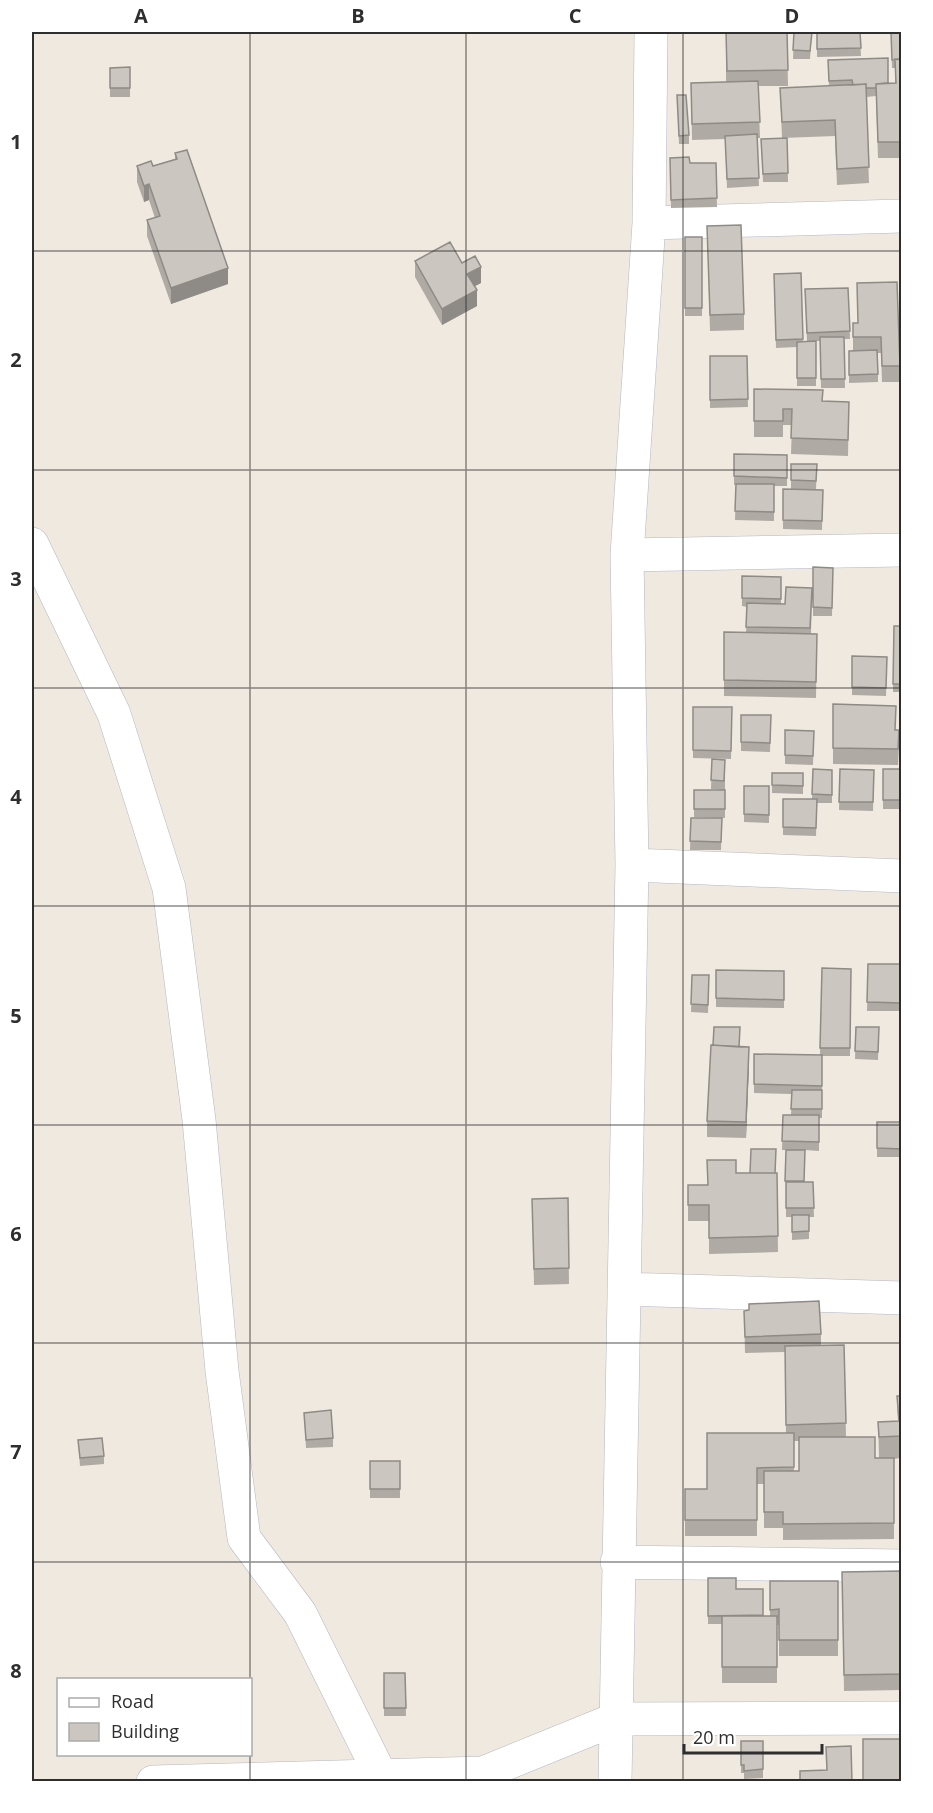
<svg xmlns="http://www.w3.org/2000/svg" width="933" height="1813" font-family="'Open Sans',sans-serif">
<rect width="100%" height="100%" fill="#f0e9e0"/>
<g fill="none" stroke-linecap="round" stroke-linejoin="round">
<defs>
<path id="minor" d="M649,223L902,216
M32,544L114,714L169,888L199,1120L222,1371L244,1538L300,1613L381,1776
M627,555L902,550
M632,865L902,876
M624,1289L902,1298
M617,1562L902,1566
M153,1782L483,1773L616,1719L902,1718
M615,1782L632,865L627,555L649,223L651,32"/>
</defs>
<use href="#minor" stroke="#b4b6c2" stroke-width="34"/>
<use href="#minor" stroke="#fff" stroke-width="33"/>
</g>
<path fill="#afaaa4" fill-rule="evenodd" d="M726,32H787L788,86H758L760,138H757L759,186L727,188L725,139L692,140L691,83L726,82Z
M794,32H812L810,59H793Z
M817,32H860L861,56L817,57Z
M891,32H902V188L900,158H878L876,96L866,97L869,183L837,185L835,136L782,138L780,88L829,86L828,60L888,83H895V68H892Z
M130,67V97H110V68Z
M677,95L689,135V144H679Z
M787,138L788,182H763L761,139Z
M175,153L228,284L171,304L147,236V220L155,218L149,200L144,202L137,182V166H153L175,159Z
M670,158L690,163H716L717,207L671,208Z
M707,226L744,314V330L710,331Z
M685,237H702V316H685Z
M415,261L462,263L481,283L475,286L477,306L442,325L415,277Z
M801,273L803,342L816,341V386H797V347L776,348L774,274Z
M857,283L900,366V382H882L881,353H878V382L849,383V351H853V337L858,323Z
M848,288L850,339H844L845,388H821L820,341H807L805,289Z
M710,356H747L748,407L710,408Z
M754,389L823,401L849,402L848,456L791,454L792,425H783V437H754Z
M734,454L787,455V486H774V521L735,520L736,485H734Z
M791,464H817L816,489H791Z
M783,489L823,490L822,530L783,529Z
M833,568L832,616H813V607Z
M742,576L781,577V604H785L812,588L811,634H817L816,698L724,696V632L746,633L747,607L742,606Z
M894,626H902V692H893Z
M887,657L886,696L852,695V687Z
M833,704L899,746L898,765L833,764Z
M693,707H732L731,759L693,758Z
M741,715H771L770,752L741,751Z
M785,730L814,731L813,765L785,764Z
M712,759L725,760V818L694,817V790H723L711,789Z
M813,769L832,770V803H817L816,836L783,835V827L812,799Z
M840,769L874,770L873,811L839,810Z
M883,769H902V809H883Z
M772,773H803V794L772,793Z
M744,786H769V823L744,822Z
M691,818H722L721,850H690Z
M868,964H902V1011H867Z
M822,968L851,969L850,1056H822V1118H819V1151L805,1150L804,1182H813L814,1217H809V1239L792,1240V1217H786V1150H782L783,1115H791L792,1094L754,1093V1054L820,1055Z
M716,970L784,971V1008L716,1007Z
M692,975H709L708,1013L691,1012Z
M856,1027H879L878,1060L855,1059Z
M739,1047L749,1063L746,1138L707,1137V1121Z
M877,1122H902V1157H877Z
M707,1160L736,1173H777L778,1252L709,1254V1221H688V1185H708Z
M568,1198L569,1284L534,1285L532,1199Z
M744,1311L821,1334V1345H844L846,1437L875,1458H879L878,1422L898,1421L897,1396H902V1519H900V1458L894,1459V1539L783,1540V1528H764V1484H757V1536H685V1489H707L786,1433L785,1352L745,1353ZM794,1441H799V1471H794Z
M304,1413L333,1438V1447L306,1448Z
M78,1440L104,1456V1464L80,1466Z
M370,1461H400V1498H370Z
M902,1571V1690L844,1691L842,1572Z
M708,1578L736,1589H763V1616H770V1581H838V1656H779V1625H777V1683H722V1624H708Z
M384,1673H405L406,1716H384Z
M741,1741H763V1778L744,1779V1773H741Z"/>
<path fill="#8e8b86" d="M149,184V200L144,202V186Z
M481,267V283L467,290V274Z
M228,268V284L171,304V288Z
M477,290V306L442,325V309Z
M749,1047V1063L746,1138V1122Z"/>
<path fill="#cbc6bf" stroke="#8e8b86" stroke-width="1.5" d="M726,32H787L788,70L727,71Z
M794,32H812L810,51L793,50Z
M817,32H860L861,48L817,49Z
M891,32H902V59L892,60Z
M888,58V83L876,84V88H866V84L853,85L852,80L829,81L828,60Z
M895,59H902V142H878L876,84L896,83Z
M130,67V88H110V68Z
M758,81L760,122L692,124L691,83Z
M866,84L869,167L837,169L835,120L782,122L780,88Z
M677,95H686L689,135L679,136Z
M757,134L759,178L727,179L725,136Z
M787,138L788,173L763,174L761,139Z
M187,150L228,268L171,288L147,220L160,216L149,184L144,186L137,166L151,161L153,166L177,159L175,153Z
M900,155H902L901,180Z
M689,157L690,163H716L717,198L671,200L670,158Z
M741,225L744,314L710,315L707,226Z
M685,237H702V308H685Z
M450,242L462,263L475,256L481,267L467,274L477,290L442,309L415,261Z
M801,273L803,339L776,340L774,274Z
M897,282L900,366H882L881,337H853V323H858L857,283Z
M848,288L850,331L807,333L805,289Z
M820,337H844L845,379H821Z
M816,341V378H797V342Z
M877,350L878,374L849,375V351Z
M710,356H747L748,399L710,400Z
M754,389L823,390L822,401L849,402L848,440L791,438L792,409H783V421H754Z
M734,454L787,455V478L734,476Z
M791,464H817L816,481L791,480Z
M736,484H774V512L735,511Z
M783,489L823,490L822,521L783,520Z
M813,567L833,568L832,608L813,607Z
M742,576L781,577V599L742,598Z
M786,587L812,588L810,628L746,627L747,603L785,604Z
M894,626H902V684H893Z
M724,632L817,634L816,682L724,680Z
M852,656L887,657L886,688L852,687Z
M833,704L896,706L895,730H899L898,749L833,748Z
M693,707H732L731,751L693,750Z
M741,715H771L770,743L741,742Z
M785,730L814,731L813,756L785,755Z
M712,759L725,760L724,781L711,780Z
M813,769L832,770V795L812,794Z
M840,769L874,770L873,802H839Z
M883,769H902V800H883Z
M772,773H803V786L772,785Z
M744,786H769V815L744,814Z
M694,790H725V809H694Z
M783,799H817L816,828L783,827Z
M691,818H722L721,842L690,841Z
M868,964H902V1003L867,1002Z
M822,968L851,969L850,1048H820Z
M716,970L784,971V1000L716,998Z
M692,975H709L708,1005L691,1004Z
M714,1027H740L739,1047L713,1045Z
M856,1027H879L878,1052L855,1051Z
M711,1045L749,1047L746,1122L707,1121Z
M754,1054L822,1055V1086L754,1084Z
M792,1090H822V1109H791Z
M783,1115H819V1142L782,1141Z
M877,1122H902V1149L877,1148Z
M751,1149H776L775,1173H750Z
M786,1150H805L804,1181H785Z
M707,1160H736V1173H777L778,1236L709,1238V1205H688V1185H708Z
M786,1182H813L814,1208H786Z
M568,1198L569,1268L534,1269L532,1199Z
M792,1215H809V1231L792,1232Z
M819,1301L821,1334L745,1337L744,1311L749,1310V1304Z
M844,1345L846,1423L786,1425L785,1346Z
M897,1396H902V1436L879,1437L878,1422L899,1421Z
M331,1410L333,1438L306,1440L304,1413Z
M707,1433H794V1467L757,1468V1520H685V1489H707Z
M799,1437H875V1458H894V1523L783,1524V1512H764V1471H799Z
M102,1438L104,1456L80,1458L78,1440Z
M900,1451H902V1503H900Z
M370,1461H400V1489H370Z
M902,1571V1674L844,1675L842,1572Z
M708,1578H736V1589H763V1615L708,1616Z
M770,1581H838V1640H779V1609L770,1610Z
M722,1616H777V1667H722Z
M384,1673H405L406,1708H384Z
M863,1739H902V1782H863Z
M741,1741H763V1769L744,1771V1765H741Z
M851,1746L852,1782H800V1771L827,1770L826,1747Z"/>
<path fill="none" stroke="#2e2e2e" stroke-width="1.5" stroke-opacity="0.55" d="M250,32V1680M466,32V1782M683,32V1782M32,251H902M32,470H902M32,688H902M32,906H902M32,1125H902M32,1343H902M32,1562H902M250,1754V1782"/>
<rect width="933" height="1813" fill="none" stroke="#ffffff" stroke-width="66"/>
<rect x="57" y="1678" width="195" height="78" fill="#ffffff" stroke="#ababab" stroke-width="1.5"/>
<rect x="69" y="1698" width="30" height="9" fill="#ffffff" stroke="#ababab" stroke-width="1.5"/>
<text x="111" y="1708" font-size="18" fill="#2e2e2e">Road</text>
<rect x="69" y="1723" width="30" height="18" fill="#cbc6bf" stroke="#ababab" stroke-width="1.5"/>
<text x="111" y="1738" font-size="18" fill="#2e2e2e">Building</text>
<path d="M684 1744v9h138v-9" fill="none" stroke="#2e2e2e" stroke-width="3"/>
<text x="693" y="1744" font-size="18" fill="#2e2e2e" stroke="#ffffff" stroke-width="4.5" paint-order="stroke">20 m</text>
<rect x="33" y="33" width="867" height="1747" fill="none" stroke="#2e2e2e" stroke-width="2"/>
<g font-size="20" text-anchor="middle" font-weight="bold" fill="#2e2e2e">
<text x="141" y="23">A</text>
<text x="358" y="23">B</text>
<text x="575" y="23">C</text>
<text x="792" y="23">D</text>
<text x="16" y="149">1</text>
<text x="16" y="367">2</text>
<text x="16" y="586">3</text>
<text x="16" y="804">4</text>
<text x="16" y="1023">5</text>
<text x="16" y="1241">6</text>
<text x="16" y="1459">7</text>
<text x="16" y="1678">8</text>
</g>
</svg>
